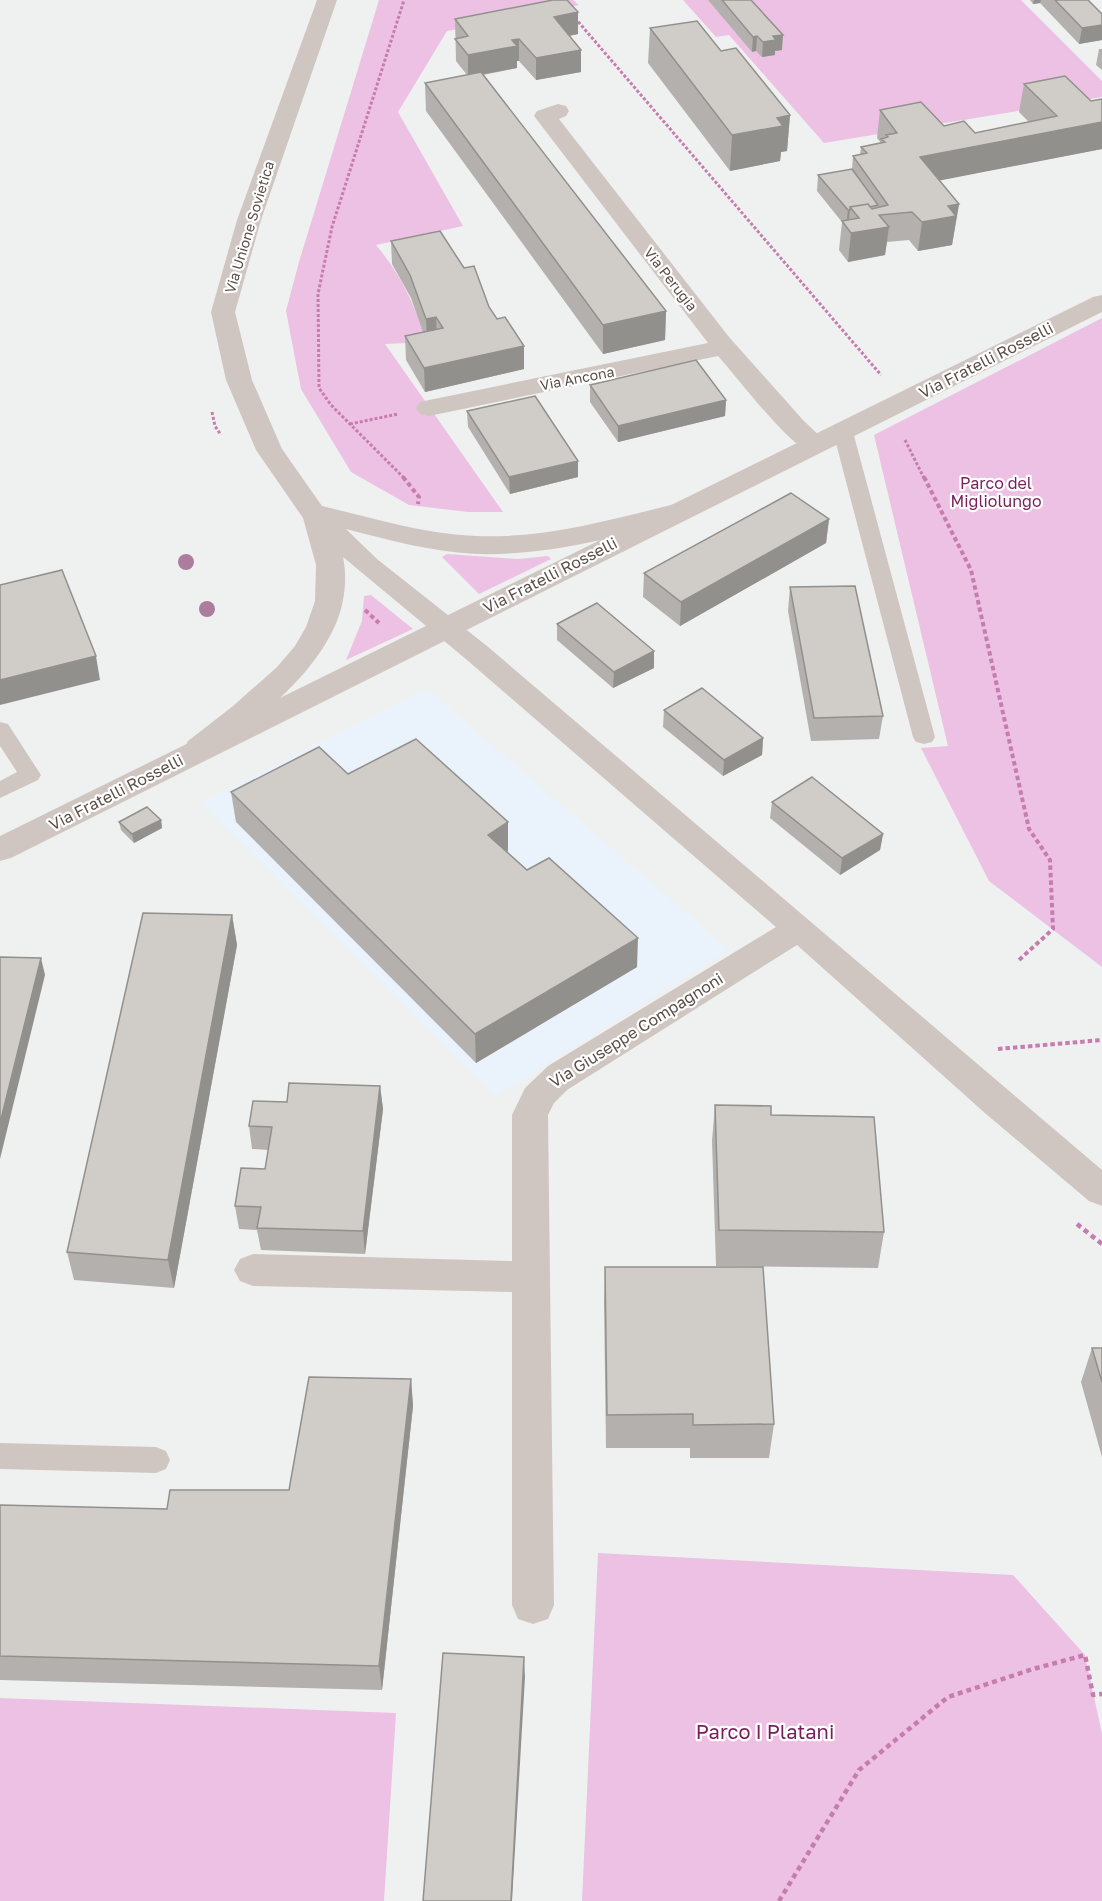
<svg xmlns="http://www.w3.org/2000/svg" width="1102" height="1901" font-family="'Golos Text',sans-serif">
<rect width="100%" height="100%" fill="#eff1f1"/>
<path fill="#eaf2fb" d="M427,689L729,950L496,1096L201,803Z"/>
<path fill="#ecc1e3" d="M379,0H573L579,5L447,31L398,112L463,226L376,245C402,276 414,304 427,342L385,344L503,512H468L409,505L351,472L301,389L286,311L299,262Z
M683,0H1021L1102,81V97L824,143L729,35L716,37Z
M1102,318V967L989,881L921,748L948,746L874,435Z
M447,554L518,559L548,556L551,559L479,594L442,557Z
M371,595L413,629L346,660L362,621L364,596Z
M598,1553L1013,1575L1085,1655L1102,1734V1901H582Z
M0,1698L396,1713L384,1901H0Z"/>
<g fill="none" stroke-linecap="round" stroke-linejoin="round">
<path stroke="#c77caf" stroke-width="3" stroke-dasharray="3 2" stroke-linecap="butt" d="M575,18L881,375
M212,412L215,426L221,435
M350,424L398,414
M905,440L924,478
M404,478L331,405L319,388L318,294L332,227L404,0"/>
<path stroke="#c77caf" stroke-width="4" stroke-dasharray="4.5 3" stroke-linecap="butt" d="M403,477L419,497L418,504
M924,477L971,570L1029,829L1050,860L1053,929L1019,960
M365,610L379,623
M998,1049L1102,1040"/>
<path stroke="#c77caf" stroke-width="4.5" stroke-dasharray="5 4" stroke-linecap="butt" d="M1077,1224L1102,1244
M779,1901L859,1770L948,1697L1033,1669L1085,1655L1093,1695L1102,1694"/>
<path fill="#d0c6c1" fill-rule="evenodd" d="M843,426L850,428L853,432L935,737L932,742L924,744L916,742L913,737L833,432L836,428Z
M0,722L8,724L41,775L38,780L0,798V781L17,772L0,746Z
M0,1443L156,1447L166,1451L170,1460L166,1469L156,1473L0,1469Z"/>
<path fill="#d0c6c1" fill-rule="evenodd" d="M317,0H337L261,220L235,312L252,380L282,449L322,506C373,518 424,534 476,536C544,539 609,520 675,504L685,506L689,512L685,518C617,537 548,556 477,554C432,552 389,540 346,529L377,559L487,646L1102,1170V1206L1089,1201L986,1114L797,945L567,1090L554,1103L548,1115L554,1605L548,1619L533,1624L518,1619L512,1605V1292L253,1286L240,1281L234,1270L240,1259L253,1254L512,1261V1115L525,1088L548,1066L776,927L467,660L343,557C348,580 344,607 334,628C313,672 276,703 239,733C230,740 220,750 210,755C203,759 196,758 188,755L184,748L188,741L233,706L277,667L295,646L306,627L315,601L316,565L303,518L256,450L226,380L211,312L237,220Z
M558,104L566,106L569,111L566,116L559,119L729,337L803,420L828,444L824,450C818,451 812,453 806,450C783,438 737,377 718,356L429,416L420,414L416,408L420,402L429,400L708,343L534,116L537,111Z"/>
<path fill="#d0c6c1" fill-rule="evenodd" d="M1102,295V312L11,858L0,861V836L1093,297Z"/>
</g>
<g fill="#ad7d9e">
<circle cx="186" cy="562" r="8"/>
<circle cx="207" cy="609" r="8"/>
</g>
<path fill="#b3b0ad" d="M708,0H751L782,50L775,51V55L762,57L756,51L752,52Z
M1030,0H1088L1102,14V40L1079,44L1040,3L1033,4Z
M455,19L578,34L569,36L581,50V72L536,80L519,61H517V68L483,75L666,311L665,340L603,354L426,111L425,83L467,75L456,61Z
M650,28L721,51L790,115L787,151L781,152L780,161L730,171L648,63Z
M1099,49H1102V70L1096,65Z
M1024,84L1091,101L1102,99V149L939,180L959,204L952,245L918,251L909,240L887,242L885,255L848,262L839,250L842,222L817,191L818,175L852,169L853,156L860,155L861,147L881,143L877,138L880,110L975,133L1029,122L1019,112Z
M391,241L489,307L524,369L425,392L406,360L405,336L423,332L411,298L392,264Z
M590,385L726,400L725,416L618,442L590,402Z
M467,411L578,461V477L510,494L468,427Z
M829,519L826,543L680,626L643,597L644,573Z
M790,587L883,716L879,739L811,741L788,611Z
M557,624L654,668L613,688L557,640Z
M664,710L763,738L762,755L723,776L663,727Z
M348,774L508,851L507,852L527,870L637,967L476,1063L236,822L231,792Z
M772,802L883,834L880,850L840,875L770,818Z
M161,820L162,828L134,843L121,830L119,822Z
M232,915L237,945L174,1288L74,1280L67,1252Z
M380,1086L383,1109L365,1254L261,1250L257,1230L239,1229L235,1206L265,1169L269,1150L252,1149L249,1126L287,1102Z
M715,1105L771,1115L884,1232L878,1268L716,1266L712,1141Z
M605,1267L774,1424L769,1458H690V1448H606L604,1302Z
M1092,1348H1102V1457L1081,1382Z
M411,1379L413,1406L382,1690L0,1680V1505L167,1509L289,1490Z"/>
<path fill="#92908d" d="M1034,0H1041L1040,3L1033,4Z
M578,12V34L554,39V17Z
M1102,25V40L1079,44L1082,28Z
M783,35L782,50L775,51V55L762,57L763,42L773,36Z
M757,36L756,51L752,52L753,37Z
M519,39V61H517V68L468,77V55L512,40Z
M581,50V72L536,80V58Z
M790,115L787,151L781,152L780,161L730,171L732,135L777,118Z
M1102,122V149L917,185L920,157Z
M959,204L952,245L918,251L922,222L948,206Z
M848,210H850L848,226H846Z
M889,227L885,255L848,262L851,233Z
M666,311L665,340L603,354V325Z
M436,317L437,340L427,342L426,319Z
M524,346V369L425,392L424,368Z
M726,400L725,416L618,442V426Z
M578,461V477L510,494L509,477Z
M829,519L826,543L680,626L681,602Z
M654,651V668L613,688L614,672Z
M96,656L100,680L0,705V680Z
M763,738L762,755L723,776L724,760Z
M161,820L162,828L134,843L132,834Z
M508,822V851L489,864L488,835Z
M883,834L880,850L840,875L842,858Z
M232,915L237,945L174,1288L168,1260Z
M638,938L637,967L476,1063L475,1034Z
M41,958L45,975L0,1159V1123Z
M380,1086L383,1109L365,1254L363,1231Z
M411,1379L413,1406L382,1690L379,1666Z
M524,1657L525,1677L512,1901H511Z"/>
<path fill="#d0cdc9" stroke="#92908d" stroke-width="1.5" d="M553,0H567L578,12L554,17L581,50L536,58L519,39L512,40L517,46L468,55L455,39L468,36L455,19Z
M722,0H751L783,35L773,36L776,40L763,42L757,36L753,37Z
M1055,0H1088L1102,14V25L1082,28Z
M697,21L721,51L736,48L790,115L777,118L783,126L732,135L650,28Z
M481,72L666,311L603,325L425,83Z
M1065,76L1091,101L1102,99V122L920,157L959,204L948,206L956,216L922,222L912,212L879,215L889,227L851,233L842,221L859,218L850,207L868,204L872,209L888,205L853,156L867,153L861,147L885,142L881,139L888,137L886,135L897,133L880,110L921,102L944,126L964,121L975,133L1057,116L1024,84Z
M852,169L878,205L870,207L868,204L850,207V210H848L818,175Z
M440,231L464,268L474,266L489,307L497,319L505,317L524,346L424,368L405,336L443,328L436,317L426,319L410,275L391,241Z
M696,360L726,400L618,426L590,385Z
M535,396L578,461L509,477L467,411Z
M791,493L829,519L681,602L644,573Z
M62,570L96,656L0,680V585Z
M855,586L883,716L814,718L790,587Z
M597,603L654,651L614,672L557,624Z
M702,688L763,738L724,760L664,710Z
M416,739L508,822L488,835L527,870L549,858L638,938L475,1034L231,792L319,747L348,774Z
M812,777L883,834L842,858L772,802Z
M147,807L161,820L132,834L119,822Z
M143,913L232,915L168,1260L67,1252Z
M0,957L41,958L0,1123Z
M289,1083L380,1086L363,1231L257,1228L261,1207L235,1206L241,1168L265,1169L272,1127L249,1126L253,1101L287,1102Z
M715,1105L771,1106V1115L874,1117L884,1232L719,1230Z
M605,1267H763L774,1424L693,1425V1414L607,1415Z
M1092,1348H1102V1382Z
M309,1377L411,1379L379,1666L0,1656V1505L167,1509L170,1490H289Z
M443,1653L524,1657L511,1901H423Z"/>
<g text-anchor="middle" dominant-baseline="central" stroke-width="4.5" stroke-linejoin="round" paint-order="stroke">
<g font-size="14" fill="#5b4e49" stroke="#fff">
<text transform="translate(249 227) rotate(-73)">Via Unione Sovietica</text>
<text transform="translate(671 279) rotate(52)">Via Perugia</text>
<text transform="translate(577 378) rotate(-11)">Via Ancona</text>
</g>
<g font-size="16" fill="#5b4e49" stroke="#fff">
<text transform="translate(986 360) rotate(-27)">Via Fratelli Rosselli</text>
<text transform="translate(550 575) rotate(-27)">Via Fratelli Rosselli</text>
<text transform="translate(116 792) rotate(-27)">Via Fratelli Rosselli</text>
<text transform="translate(636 1030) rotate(-32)">Via Giuseppe Compagnoni</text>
</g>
<g font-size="16" fill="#771e5b" stroke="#fff">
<text x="996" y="483">Parco del<tspan x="996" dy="18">Migliolungo</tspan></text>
</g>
<g font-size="20" fill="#771e5b" stroke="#fff">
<text x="765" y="1731">Parco I Platani</text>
</g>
</g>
</svg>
